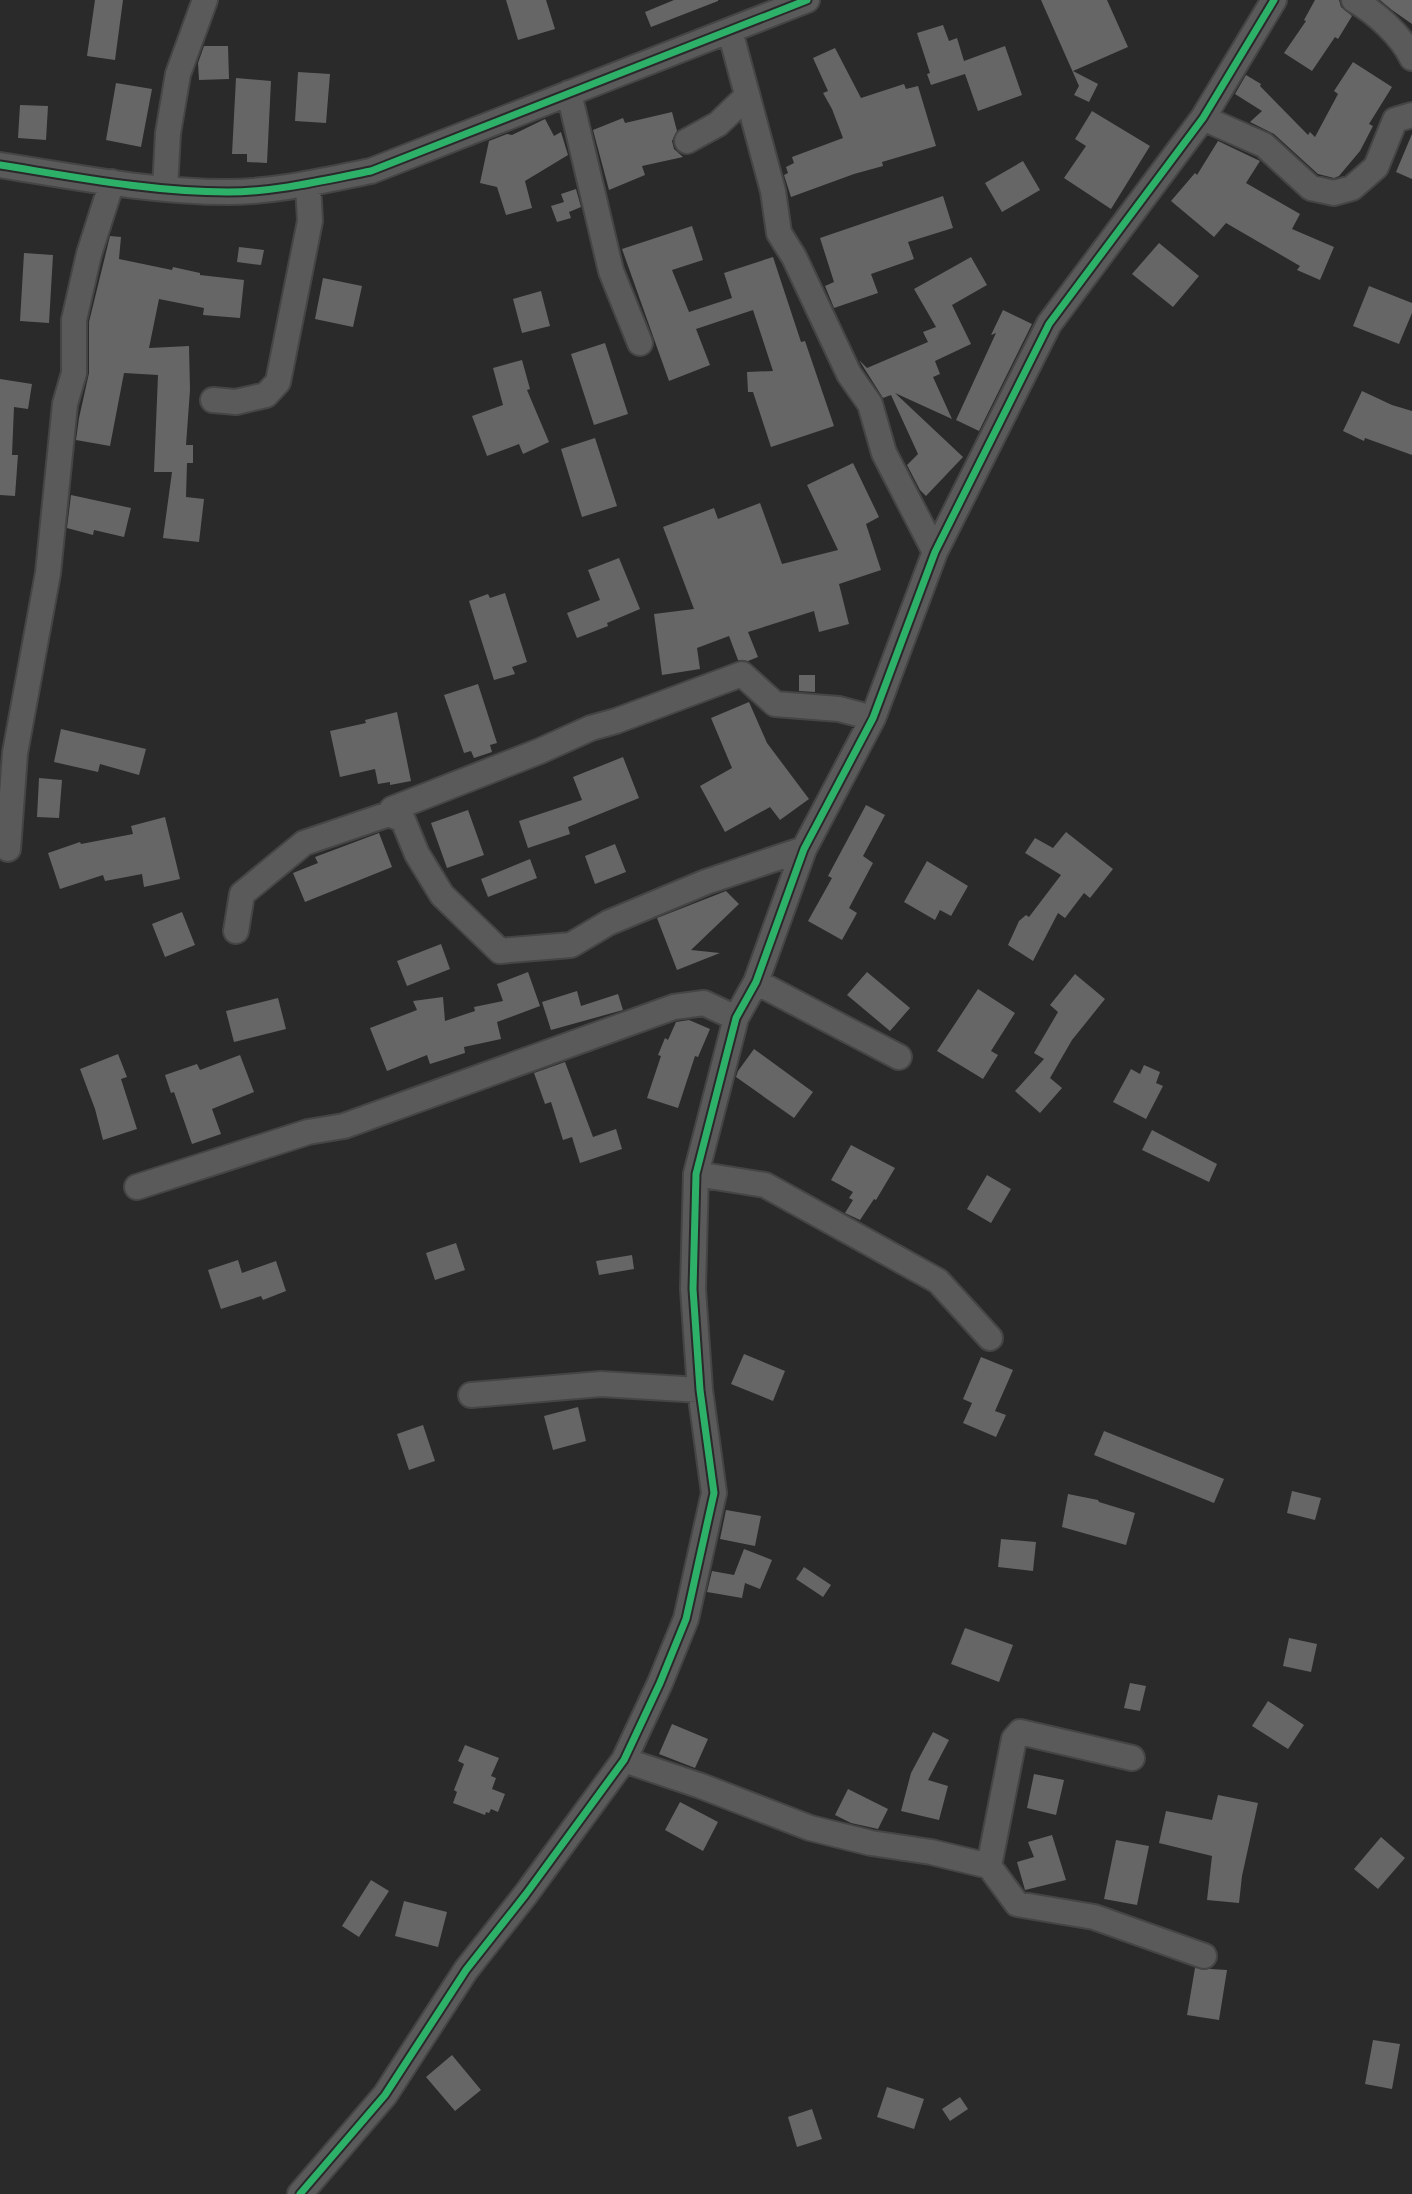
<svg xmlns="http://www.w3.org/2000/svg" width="1412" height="2194" font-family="Mulish,sans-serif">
<rect width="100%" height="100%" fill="#2a2a2a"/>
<path fill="#666667" d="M95,0H123L115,60L87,56Z
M506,0H546L555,29L518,40Z
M674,0H718V1L651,27L645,12Z
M1041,0H1107L1128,47L1073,71L1098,84L1089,102L1074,95L1079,86Z
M1315,0H1339L1341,7L1352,16L1338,39L1335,37L1312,71L1284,53L1306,21L1304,20Z
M1380,0H1412V24L1392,10Z
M943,25L949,41L957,38L964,61L1005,46L1022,95L978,111L965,74L931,85L927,74L930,73L917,33Z
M204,46H228L229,79L199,80L198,63Z
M835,48L861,98L904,84L906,89L918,86L936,146L882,162L883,166L854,174L791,197L784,175L788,173L786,167L794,163L792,157L843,138L832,109L823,93L828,91L813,58Z
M1353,62L1392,87L1369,124L1373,126L1360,151L1339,176L1334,178L1318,174L1274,134L1250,122L1262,111L1235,94L1246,75L1261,84L1260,86L1308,135L1310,132L1315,137L1338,94L1334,91Z
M298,72L330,74L326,123L295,121Z
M236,78L271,81L267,163L247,162V154H232Z
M116,83L152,89L141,147L106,140Z
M20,105L48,106L46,140L18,138Z
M1092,111L1150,146L1111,209L1064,178L1086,146L1075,139Z
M672,112L677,131L672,141L674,149L683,157L642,166L645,175L609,190L593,130L623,118L625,123Z
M545,119L554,136L561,132L568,155L525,181L532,208L506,215L497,187L480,183L489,141L507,134L512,135Z
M1412,134V179L1396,172Z
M1218,141L1260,161L1246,183L1300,214L1292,229L1334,247L1320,280L1297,270L1300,266L1226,223L1214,237L1171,201L1195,173L1197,175Z
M1023,161L1040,190L1002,212L985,183Z
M576,189L581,207L569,212L571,218L557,222L551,206L564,202L561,194Z
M943,196L953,228L908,242L914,259L871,274L878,293L834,308L825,286L834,282L820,238Z
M692,226L703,260L672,270L689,312L732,298L724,273L773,257L801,342L805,341L834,426L771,447L753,392H748L747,372L773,371L753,310L696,329L710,365L669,381L622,249Z
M110,236L121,237L119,259L172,270L173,267L200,273V275L244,280L240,318L203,315L204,308L159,299L149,348L189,346L190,390L186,445H193V463H187L186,497L204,499L199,542L163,538L172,472H154L158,375L124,373L110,446L76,440L79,418L89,373V322Z
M1159,243L1199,276L1173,307L1132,274Z
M239,247L264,250L261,265L237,262Z
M24,253L53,255L49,323L20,321Z
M971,257L987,285L952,305L971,344L935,361L940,374L933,377L952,419L895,393L963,457L926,496L920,490L907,465L918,454L891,395L883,398L859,360L867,368L928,342L923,332L936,327L914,289Z
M323,278L362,286L353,327L315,319Z
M1369,286L1412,303V313L1399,344L1353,326Z
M541,291L550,326L522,333L513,299Z
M1003,310L1032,324L979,431L956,420L996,333L991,335Z
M605,343L628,414L594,425L571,354Z
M522,360L530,389L527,390L549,442L523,454L519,444L487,456L472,416L503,405L493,368Z
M0,379L32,384L28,409L14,407L12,455H18L15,496L0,495Z
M1362,391L1392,405L1412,411V455L1365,438L1364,441L1343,431Z
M595,438L617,506L582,517L561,449Z
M853,463L879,517L866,524L881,570L839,584L849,624L819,632L814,611L748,632L758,657L748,661L738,660L729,636L697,648L700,669L662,675L654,614L694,609L663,527L714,508L718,519L760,503L782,564L838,550L807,485Z
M71,495L131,508L124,537L94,530L93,535L67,528Z
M619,558L640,609L607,623L608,626L577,638L567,613L600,600L588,570Z
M505,593L527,662L512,667L515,674L494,680L469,601L488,594L490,598Z
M799,675H815V692L799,691Z
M478,684L497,743L490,745L492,752L474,758L471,751L464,753L444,695Z
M749,702L767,743L809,799L780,820L770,807L725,832L700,786L732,768L711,718Z
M397,712L411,781L390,785V782L378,784L375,769L340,777L330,731L366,723L365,720Z
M61,729L146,749L139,775L100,764L98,772L54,762Z
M623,757L639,798L568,827L570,834L528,848L519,821L582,800L573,777Z
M39,778L62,780L59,818L37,817Z
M866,805L885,815L863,856L873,863L849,908L857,913L842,940L808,921L832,878L828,876Z
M468,810L484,855L447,868L431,823Z
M165,817L180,879L144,887L142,874L105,881L103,875L60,889L48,853L80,842L81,844L133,834L131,826Z
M1066,832L1113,869L1090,898L1084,893L1065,918L1058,913L1033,961L1008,945L1019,921L1026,915L1029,917L1061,875L1025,853L1035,838L1053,848Z
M379,833L392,867L305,902L293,873L318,863L315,857Z
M615,844L626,872L595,884L585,856Z
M530,859L537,878L488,897L481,879Z
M927,861L968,886L951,916L940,910L935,920L904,902Z
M726,891L739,904L691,950L720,953L677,970L657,918Z
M182,912L195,945L165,957L152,924Z
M441,944L450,969L407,986L397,961Z
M528,972L540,1006L497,1022L501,1039L464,1047L465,1053L430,1064L427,1055L387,1071L370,1028L417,1010L413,1001L443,997L445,1021L475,1011L474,1007L503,1001L497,984Z
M867,972L910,1008L890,1031L847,995Z
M1075,974L1105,999L1072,1040L1050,1078L1062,1088L1040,1113L1015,1091L1044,1059L1034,1053L1058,1012L1050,1005Z
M978,989L1015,1013L991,1051L998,1055L983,1079L937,1051Z
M577,991L581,1006L618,994L623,1010L551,1030L542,1002Z
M278,998L286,1029L234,1042L226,1011Z
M689,1020L710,1029L698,1057L695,1056L678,1108L647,1098L661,1056L658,1055L665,1038L668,1040L676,1022Z
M754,1049L813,1092L794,1118L736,1077L738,1071Z
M118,1054L127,1077L121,1079L137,1129L103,1140L95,1109L80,1069Z
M240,1055L254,1092L212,1109L221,1134L192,1144L174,1092L171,1093L165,1075L197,1064L200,1070Z
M565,1062L593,1137L616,1129L622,1149L580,1163L572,1137L563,1140L551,1102L545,1104L534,1073Z
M1144,1065L1160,1072L1156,1083L1163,1086L1146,1119L1113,1102L1131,1069L1140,1074Z
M1152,1130L1217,1164L1209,1182L1142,1150Z
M851,1145L895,1168L876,1200L874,1199L860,1220L845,1213L853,1200L849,1198L853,1192L831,1180Z
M987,1175L1011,1189L991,1223L967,1209Z
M456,1243L465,1270L435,1280L426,1253Z
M632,1255L634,1269L599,1275L596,1261Z
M238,1260L242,1273L276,1261L286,1291L263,1300L261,1296L221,1309L208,1270Z
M744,1354L785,1371L773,1401L731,1384Z
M981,1357L1013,1370L995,1411L1006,1415L996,1437L963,1423L972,1403L963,1399Z
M578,1407L586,1441L553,1450L544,1416Z
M423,1425L435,1461L409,1470L397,1434Z
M1104,1431L1224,1479L1214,1503L1094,1455Z
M1292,1491L1321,1498L1315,1520L1287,1513Z
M1068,1494L1098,1500L1099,1502L1135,1513L1126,1545L1062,1527Z
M726,1510L761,1516L755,1546L720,1539Z
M1001,1539L1036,1542L1033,1571L998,1567Z
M744,1549L772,1560L760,1589L745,1583L742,1598L707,1592L712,1571L734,1575Z
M804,1567L831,1585L823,1597L796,1579Z
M965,1628L1013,1645L999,1682L951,1664Z
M1289,1638L1317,1644L1311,1672L1283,1666Z
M1130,1683L1146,1686L1140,1711L1124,1708Z
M1268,1701L1304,1725L1288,1749L1252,1726Z
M672,1724L708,1739L695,1768L659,1754Z
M933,1732L949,1740L928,1780L948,1786L939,1820L901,1811L911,1773Z
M465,1745L499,1758L491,1776L496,1778L492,1789L505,1794L498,1812L491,1809L489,1813L486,1812L485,1815L453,1803L457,1792L454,1790L464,1764L458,1761Z
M1034,1774L1064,1780L1056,1815L1027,1808Z
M848,1789L888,1809L878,1829L851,1823L835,1815Z
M1218,1795L1258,1803L1242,1876L1239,1903L1207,1900L1212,1856L1159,1843L1166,1811L1212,1820Z
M680,1802L718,1822L703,1851L665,1830Z
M1052,1835L1066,1880L1025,1890L1017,1862L1034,1857L1028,1842Z
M1381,1837L1405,1858L1378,1889L1354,1869Z
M1116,1840L1149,1846L1137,1905L1104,1899Z
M371,1880L389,1891L359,1937L342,1926Z
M404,1901L447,1912L438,1947L395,1936Z
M1195,1968L1227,1970L1219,2020L1187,2015Z
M1373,2040L1400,2044L1392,2089L1365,2084Z
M452,2055L481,2090L455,2111L426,2077Z
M887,2087L924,2099L914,2129L877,2117Z
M960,2097L968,2109L950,2121L942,2109Z
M812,2109L822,2139L797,2147L788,2117Z"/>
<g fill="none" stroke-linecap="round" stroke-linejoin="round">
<defs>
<path id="minor" d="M1354,0C1376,13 1401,35 1412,58
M730,31L773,191L779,233L794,257L849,374L870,404L884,453L935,552
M569,93L611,271L640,343
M1203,118L1264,145L1311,188L1334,193L1352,188L1376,167L1395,120L1412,115
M687,141L718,124L746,97
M0,165C75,177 152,192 228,192C276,192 325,180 371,171L807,0
M165,188L168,133L178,74L205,0
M213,400L236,402L266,395L278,382L310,221L308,184
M389,814L392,809L540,751L591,728L616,721L742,674L775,704L839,709L873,718
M8,849L15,753L48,573L65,404L74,373V320L89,254L112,182
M236,931L242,894L304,843L389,814L403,820L417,854L442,895L500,951L571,945L608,923L706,882L804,849
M756,982L899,1057
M696,1174L765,1185L938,1281L990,1338
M137,1187L308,1132L344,1126L674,1007L704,1003L736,1018
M471,1395L601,1384L700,1390
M1132,1758L1020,1732L1014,1739L989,1866L1017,1904L1094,1917L1204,1956
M624,1760L701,1786L810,1828L871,1843L931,1852L989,1866
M300,2194L385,2095L466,1970L526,1894L624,1760L660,1683L686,1619L714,1493L700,1390L693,1289L696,1174L736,1018L756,982L804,849L873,718L935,552L1049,324L1203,118L1274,0"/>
</defs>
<use href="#minor" stroke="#454545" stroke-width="28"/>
<use href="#minor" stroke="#5a5a5a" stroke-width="24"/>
<defs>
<path id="cycleway" d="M0,165C75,177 152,192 228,192C276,192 325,180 371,171L807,0
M300,2194L385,2095L466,1970L526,1894L624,1760L660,1683L686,1619L714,1493L700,1390L693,1289L696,1174L736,1018L756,982L804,849L873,718L935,552L1049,324L1203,118L1274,0"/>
</defs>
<use href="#cycleway" stroke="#2a292b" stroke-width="11"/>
<use href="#cycleway" stroke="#2db169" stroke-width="7"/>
</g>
</svg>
